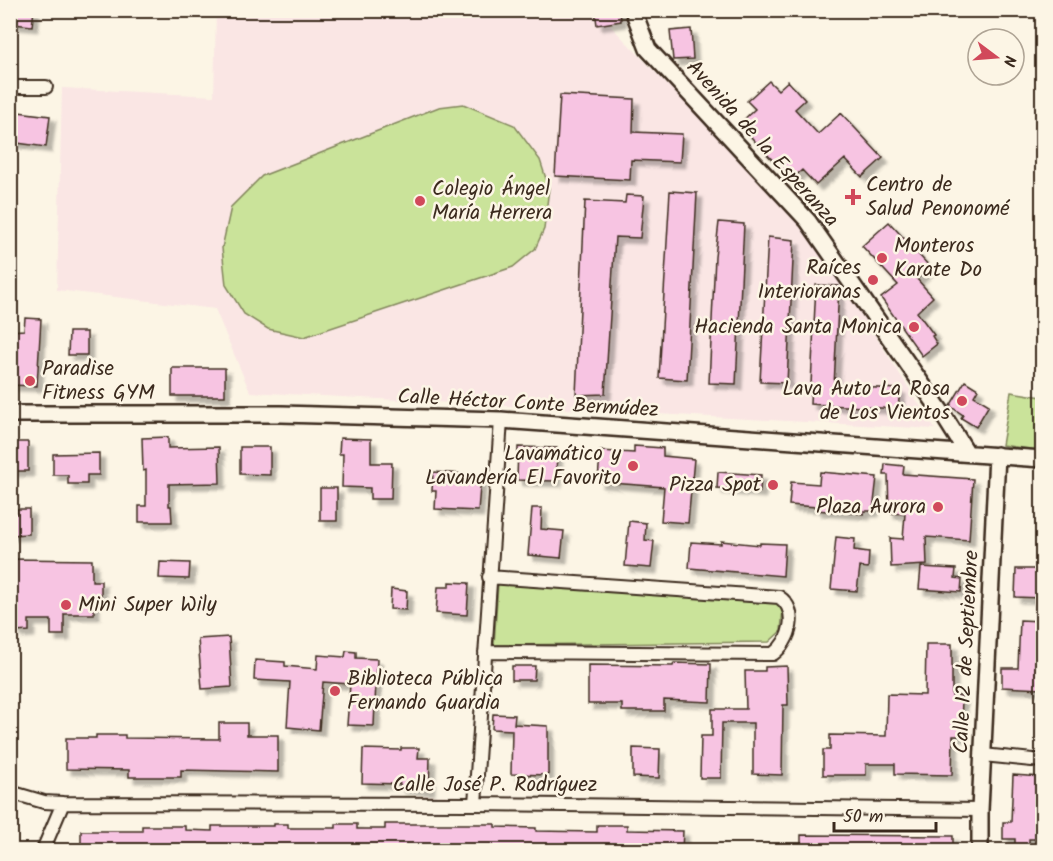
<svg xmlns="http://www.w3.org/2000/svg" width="1053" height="861" font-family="Kalam,sans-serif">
<defs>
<filter id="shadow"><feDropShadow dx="5.5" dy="5.5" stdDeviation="1.5" flood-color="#0004"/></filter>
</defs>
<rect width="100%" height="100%" fill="#fcf5e5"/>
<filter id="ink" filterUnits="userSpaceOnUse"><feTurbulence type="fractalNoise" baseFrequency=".0167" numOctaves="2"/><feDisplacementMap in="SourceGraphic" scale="12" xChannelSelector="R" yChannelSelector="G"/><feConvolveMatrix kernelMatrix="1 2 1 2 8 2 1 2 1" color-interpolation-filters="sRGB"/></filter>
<g filter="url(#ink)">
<path fill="#fae6e4" d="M216,11H596L805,226L935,429L250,392L215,309L57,290L62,88L214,96Z"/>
<path fill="#cae39a" stroke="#82865c" stroke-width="1.5" d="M463,104L514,125L540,160L549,188L544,229L535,249L513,267L304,337L268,329L244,314L226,285L222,248L231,207L262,176L439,107Z
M1011,392L1042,397V451L1002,445Z
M498,583L775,602L783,609L781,631L769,642L494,645Z"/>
<path fill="#f7c4e2" stroke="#3b2a1e" stroke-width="1.5" filter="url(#shadow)" d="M14,10H34L32,26L13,24Z
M595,10H620L621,21L597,25Z
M691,29L693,59L673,60L670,31Z
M769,81L778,90L788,81L805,100L795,109L818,134L841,113L883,158L862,177L845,159L816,185L802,170L791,180L739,124L755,109L747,101Z
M560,95L634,99L633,132L682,134L680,162L631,160L630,180L555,176Z
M18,112L50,116L46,147L10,142V114H18Z
M670,191L697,193L687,380L659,378Z
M626,195L644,196L640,238L615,237L605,394L576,395L585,201L625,203Z
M719,222L744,224L736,384L709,383L715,257Z
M889,222L930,267L917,279L933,297L917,312L934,335L932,336L937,344L922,356L881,298L898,285L862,246Z
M768,237L794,240L787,383L760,382Z
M816,285L839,286L834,386L900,389L898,409L810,404Z
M25,318L41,319L37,386L10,385V331L24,330Z
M69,332H87V355H68Z
M172,368H225V396H172Z
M965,381L978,389L974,396L989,405L976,427L961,418L963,415L950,406Z
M168,437V448L219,447L220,483L169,484V506H171L172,522H139V506H146V470L143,471L142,438Z
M340,438L371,439V463H392L391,499H370V488L342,487L343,454H339Z
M10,442H28V471H10Z
M634,446L663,448V456L694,459L688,523L661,521L664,487L598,482L600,451L634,453Z
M240,447H270V475L240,474Z
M518,447L557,448L556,481L517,480Z
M99,453V475H87V484H68V475H53V454Z
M885,464L904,466L903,474L973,479L969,540L926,537L927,565L891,567L890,538L903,539L905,514L889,513L888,475H884Z
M433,472L481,475L478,511L435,509L436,491H432Z
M718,472L761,475L760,492L717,488Z
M820,472L877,477L873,511H864V514L839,512L816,510L817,507L789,505L791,482L819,484Z
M320,488H337V521H320Z
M532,508H542L541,529L564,531L561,558L528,555Z
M17,509H29V534L10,535V514H17Z
M629,521L646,523L645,540L654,541L651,568L625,566Z
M836,537L855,539L854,550L869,552L868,568L860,567L857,591L831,589Z
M721,541L760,545V543L785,544L783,576L689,568L691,542L721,544Z
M10,559L92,560V581H101V596H94V614H64V635H51V620H29V631L16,632V627H10Z
M160,562L190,563L189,579L159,578Z
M921,567L956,569L955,578L962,579L961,592L919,589Z
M1016,569H1042V598L1015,597Z
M449,582L469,583L467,615L436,613L438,587H449Z
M391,589L407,591L406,610L390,609Z
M1020,620L1041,621L1039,669H1042V689L1002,687V668H1018Z
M229,637L232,687L202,689L198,639Z
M926,644H952V696H962L961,736H953L952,775L895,774V764H866V775H823V750H830V735L886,736L887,694L925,695Z
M346,651L356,652V658L377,659L374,726L347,725L350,684L323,682L319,730L287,727L290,682L254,680L255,660L285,662V666L317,669L318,655L345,657Z
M674,663L711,664L710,702L664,700V711H622V704H588V665L673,666Z
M512,666H535L534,680H512Z
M787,666L788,705H783L782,775L753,774V723H722L721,778H700L701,736H712V709H746L745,671H765V667Z
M493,714L515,715L514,724L548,726V775L511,774L512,730L492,729Z
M219,723H247V735H278V772L181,770V777H129V770L66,769V738H96V735H125V738L219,739Z
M401,748H419L418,758H430L429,789L400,788V784L362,783L363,749L401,750Z
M633,748L660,749L659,778L633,777Z
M1013,775L1042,777V806H1038V839H1029V850H1015V839H1003V822H1011Z
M274,824H288V828H336V824H357V829H385V824H495V827L536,828V831L597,832V825H627V830L683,831L682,850H274V844H253V850H81V831H142V826H185V830L212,831V826H274Z
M801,835L953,836V850H801Z"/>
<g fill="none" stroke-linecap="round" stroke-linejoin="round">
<defs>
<path id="minor" d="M10,87H46
M485,652L773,654C791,641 799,610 779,597L489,577
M983,755L1042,761
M10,792L44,802L63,803L475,804L980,810
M475,804L501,420
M43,850L63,803"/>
<path id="tertiary" d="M633,10L648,49L808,221L940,410L967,453
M10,414H281L501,420L1042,459
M980,850V810L997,455"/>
</defs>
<use href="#minor" stroke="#3b2a1e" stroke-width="16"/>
<use href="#tertiary" stroke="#3b2a1e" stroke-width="20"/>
<use href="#minor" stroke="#fcf5e5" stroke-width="12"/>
<use href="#tertiary" stroke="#fcf5e5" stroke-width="15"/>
</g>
</g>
<g fill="#d1495b" stroke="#fcf5e5" stroke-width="2">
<path d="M850 188h6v6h6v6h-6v6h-6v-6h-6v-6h6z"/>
<circle cx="420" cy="201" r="6"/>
<circle cx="882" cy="258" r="6"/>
<circle cx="873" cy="280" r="6"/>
<circle cx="914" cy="327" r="6"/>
<circle cx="30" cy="381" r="6"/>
<circle cx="962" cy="401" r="6"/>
<circle cx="633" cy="466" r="6"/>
<circle cx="773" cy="485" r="6"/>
<circle cx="938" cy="507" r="6"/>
<circle cx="66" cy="605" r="6"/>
<circle cx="335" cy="691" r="6"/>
</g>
<g text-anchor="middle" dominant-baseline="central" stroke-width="5" stroke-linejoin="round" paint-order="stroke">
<g font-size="21" fill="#3b2a1e" stroke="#fcf5e5">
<text transform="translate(762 144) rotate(48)">Avenida de la Esperanza</text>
<text transform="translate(528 404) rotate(3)">Calle Héctor Conte Bermúdez</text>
<text transform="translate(967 652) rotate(-87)">Calle 12 de Septiembre</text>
<text x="495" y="785">Calle José P. Rodríguez</text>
</g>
<g font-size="21" fill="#3b2a1e" stroke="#fcf5e5" text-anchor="start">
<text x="866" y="185">Centro de<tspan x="866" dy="24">Salud Penonomé</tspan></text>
<text x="432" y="189">Colegio Ángel<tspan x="432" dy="24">María Herrera</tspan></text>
<text x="894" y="246">Monteros<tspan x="894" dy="24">Karate Do</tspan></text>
<text x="861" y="268" text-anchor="end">Raíces<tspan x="861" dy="24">Interioranas</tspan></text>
<text x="902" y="327" text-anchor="end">Hacienda Santa Monica</text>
<text x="42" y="369">Paradise<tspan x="42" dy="24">Fitness GYM</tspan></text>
<text x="950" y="389" text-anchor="end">Lava Auto La Rosa<tspan x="950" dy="24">de Los Vientos</tspan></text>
<text x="621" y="454" text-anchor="end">Lavamático y<tspan x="621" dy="24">Lavandería El Favorito</tspan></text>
<text x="761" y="485" text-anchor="end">Pizza Spot</text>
<text x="926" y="507" text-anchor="end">Plaza Aurora</text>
<text x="78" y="605">Mini Super Wily</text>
<text x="347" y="679">Biblioteca Pública<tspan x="347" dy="24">Fernando Guardia</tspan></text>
</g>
</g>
<rect width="1053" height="861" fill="none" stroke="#fcf5e5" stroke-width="36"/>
<rect x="18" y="18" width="1017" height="825" fill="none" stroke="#3b2a1e" stroke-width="2" filter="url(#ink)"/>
<g transform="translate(996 57) rotate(106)"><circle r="28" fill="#fcf5e5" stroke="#afa495" stroke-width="1.5"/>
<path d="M0-4.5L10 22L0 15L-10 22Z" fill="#d1495b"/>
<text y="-9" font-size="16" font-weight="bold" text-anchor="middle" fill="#3b2a1e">N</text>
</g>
<path d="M834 822v9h102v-9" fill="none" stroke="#3b2a1e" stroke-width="3"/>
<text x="843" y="822" font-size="18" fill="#3b2a1e" stroke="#fcf5e5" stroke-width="4.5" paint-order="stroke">50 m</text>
</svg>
